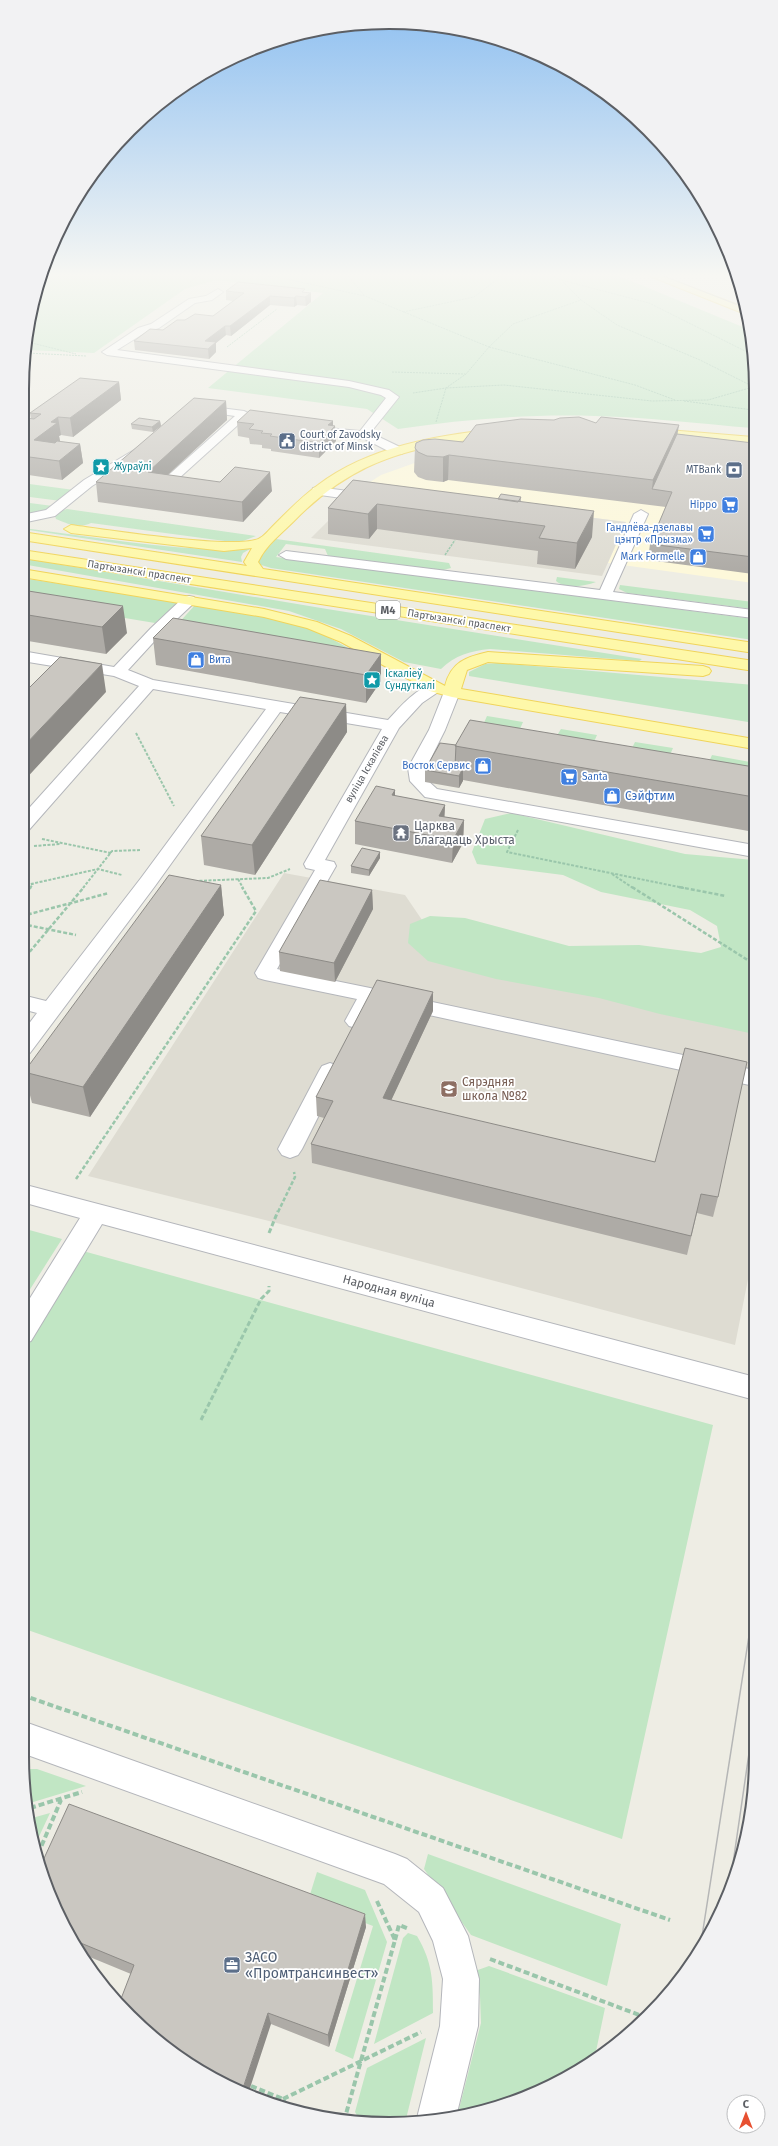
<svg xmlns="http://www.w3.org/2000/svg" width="778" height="2146" font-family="'Fira Sans',sans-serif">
<rect width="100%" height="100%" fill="#eeede4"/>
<path fill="#fdf8da" d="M753,452V583L608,563L626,522L361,488L381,475L437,455Z"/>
<path fill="#dedcd2" d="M361,488L626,522L602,576L311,538Z
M284,873L405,895L435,939L754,1002L755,1244L735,1345L273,1222L88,1176Z"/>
<path fill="#c1e6c4" d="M43,273H612L750,330L753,341V428C701,424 648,417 595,416C530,414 463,419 398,429L367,409L208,388L323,293L216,280L185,289L94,353L27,350L35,294Z
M22,483L74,490L61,501L22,496Z
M22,502L53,506L47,510L22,515Z
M67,509L256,536L243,541L232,542L91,523C79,529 68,524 56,519L55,516L60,511Z
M22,528C97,537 174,552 250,549L243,553L241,557L242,562L22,529Z
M276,539L449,563L451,568L443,570L328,556L325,549L286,544L276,557L753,619V640L271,568L258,564L256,557Z
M22,558L327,609L642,659L639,661L490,649C471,651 455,655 441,669L404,662L341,629L289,611L22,564Z
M557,577L596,582C584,586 567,590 556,581Z
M22,578L178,602L155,623L22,601Z
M620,585L753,602V609L627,593L619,589Z
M195,605C233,612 273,616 310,629C332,638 352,650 372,662L176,626Z
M498,663L754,685V723L469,676V672L485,664Z
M487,716L523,722L519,731L483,725Z
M561,729L597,735L593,744L556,737Z
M635,742L673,748L669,757L631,750Z
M712,755L750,762L747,771L708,764Z
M511,813L685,854L754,860V1034L660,1014L599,998L496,979L428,961L408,943L410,924L430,916L465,918L569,946L639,945L701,953L721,947L717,926L690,910L601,892L563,875L477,864L472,852L485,819Z
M22,1228L62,1239L22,1302Z
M83,1251L713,1425L622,1839L22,1628V1354Z
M28,1769H37L86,1786L30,1803L24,1771Z
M50,1813L36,1843L32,1818Z
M428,1854L621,1924L607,1986L471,1935L424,1869Z
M317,1872L365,1890L387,1942L353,2059L335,2051L373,1926L308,1901Z
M408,1933L417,1936C433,1963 433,1982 433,2013L374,2044L403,1938Z
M489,1966L605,2008L594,2061L530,2096L457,2117L481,2023L480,1996L475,1971Z
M426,2038L406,2119L360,2120L355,2112L367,2068Z"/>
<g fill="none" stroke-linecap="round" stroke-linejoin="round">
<defs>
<path id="minor" d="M218,289L223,292L212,300L195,303L159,328L146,332L117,350L349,381L389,390L399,397L371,432L375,435L402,448L404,451L402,454H394L365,439L306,434L300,430L306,426L360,431L386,398L381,395L349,387L107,355L102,352L138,328L151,324L189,299L206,296Z
M197,405L244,411L250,414L177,480L189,482L191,485L189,488L163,486L161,483L163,480L235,416L193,410L191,408L193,406Z
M139,447L145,451L143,454L92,486L55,516L22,523V515L46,510L84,480Z
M318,487L370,494L376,498L370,502L313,494L312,491L313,488Z
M641,510L648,514L613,592L753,610V618L286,559L279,555L286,551L600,590L634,514Z
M189,596L194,597L196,600L194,603L161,634L128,670L153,680L388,720C400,707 422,680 442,685L444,688L422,703L399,728L325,860L334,862L336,866L277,969L370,988L377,990L380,995L363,1026L356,1028L349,1026L345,1021L357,999L265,980L258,978L255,973L315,870L306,868L304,864L382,729L280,712L155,886L30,1053L22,1055V1033L37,1013L22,1009V995L46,1001L141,878L266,709L153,689L28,831L22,832V816L139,686L114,676L22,661V651L114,667L151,628L184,597Z
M452,687L458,689L460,692L445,730L426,768L427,780L437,789L754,845V857L425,797L410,781L408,768L429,730L444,692L446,689Z
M404,996L754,1070V1086L397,1008L394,1003L397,998Z
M330,1063L338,1066L341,1071L302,1149L298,1155L290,1158L282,1155L278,1149L319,1071L322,1066Z
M22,1184L755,1377V1400L102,1224L31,1341L22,1344V1311L80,1218L22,1202Z
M22,1721L395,1854L407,1859L443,1888L468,1936L479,1979L478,2026L456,2117L417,2118L440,2026L443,1979L433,1941L419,1912L384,1884L22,1753Z"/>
<path id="major" d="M642,273H654L743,307L745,314Z
M498,429L502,430L504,433L502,436C487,439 470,439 454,442C387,453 342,472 294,521C281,534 266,545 258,562L263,569L754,643V653L22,540V532L247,566L244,562L252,548L224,551L71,533L64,529L71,525C102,529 240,551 260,538C264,536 268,531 271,528C286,513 301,497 318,485C368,447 437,435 498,429Z
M668,430L753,437V445L664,437L662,434L664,431Z
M22,550L754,661V671L22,558Z
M22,569L264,609L317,622L351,636L445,686C451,662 466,657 488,652L703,666L709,668L711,671L709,674L703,676L488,662L467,670L461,689L754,739V749L452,697L430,691L341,642L307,628L264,617L22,577Z"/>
</defs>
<use href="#minor" stroke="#b4b6bb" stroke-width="2"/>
<use href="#major" stroke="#f0d45b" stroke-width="2"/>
<path stroke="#9ac6ab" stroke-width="1" stroke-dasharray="2 1" stroke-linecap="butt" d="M245,273L277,277L365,296L489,347L466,374L446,388L413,393
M345,273L364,295
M545,273L561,280L649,303L753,355
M190,282L196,277L211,273
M37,288L67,273
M581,300L617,325L700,360L752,386
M403,312L474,297L499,278V273
M28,342L76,354
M227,347L277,309
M489,347L635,385L675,400
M489,347L513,324L581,300L561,280
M27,353L86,356
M392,372L465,374
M684,401L753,410
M436,422L446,388L504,385L652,401L708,400L753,387"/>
<path stroke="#9ac6ab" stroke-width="1.5" stroke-dasharray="2.5 1" stroke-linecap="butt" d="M445,555L455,540"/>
<path stroke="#9ac6ab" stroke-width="2" stroke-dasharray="3 1.5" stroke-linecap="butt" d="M136,733L174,806
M518,830L507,852L684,888
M42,839L111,853
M34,846L61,844
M612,874L633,888
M238,879L243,888
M195,881L268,878L290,869
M22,886L98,869L122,875
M30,888L33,884
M83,888L112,851L141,850"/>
<path stroke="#9ac6ab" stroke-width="2.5" stroke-dasharray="4 2" stroke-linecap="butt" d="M632,887L754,964
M679,887L726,896
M22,898L31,887
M22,909L30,914
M22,916L109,893
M22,924L76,935
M22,961L84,887
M76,1179L256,911L242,887
M278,1212L295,1177L294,1172"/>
<path stroke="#9ac6ab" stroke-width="3" stroke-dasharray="5 2.5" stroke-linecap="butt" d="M269,1233L278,1211
M201,1420L261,1299L269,1291V1286"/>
<path stroke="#9ac6ab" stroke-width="4" stroke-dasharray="6 3" stroke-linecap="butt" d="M22,1695L670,1920
M30,1808L82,1792
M38,1854L61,1800
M395,1940L399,1925L409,1929
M490,1959L642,2016
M95,1974L100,1976L98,1978
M251,2086L283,2099L287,2108
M283,2099L421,2032
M344,2121L395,1940L376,1899"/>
<use href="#minor" fill="#fff" fill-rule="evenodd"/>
<use href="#major" fill="#fef8a9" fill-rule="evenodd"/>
<path stroke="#b5b6b6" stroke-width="1" d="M656,273L743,307
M751,1624L756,1589"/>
<path stroke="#b5b6b6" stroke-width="1.5" d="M729,1891L756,1705
M700,1949L751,1623"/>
</g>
<path fill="#aeaba6" d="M226,291L311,293V302L306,306L297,305L294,307L270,305L231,336L226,335L216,343V352L209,359L135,350L134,341L163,330L185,320L213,316L233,301L226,300Z
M119,382L121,400L73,437L61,435L59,436L60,441V442L80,444L83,463L62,480L22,474V422L31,419L30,413Z
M226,401L227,420L168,475L272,491L243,522L98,502L96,482Z
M160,421L161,426L153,432L132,429L131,424Z
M333,421V426L336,441L319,458L271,451V449L262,448V445L250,444L249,438L238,436L237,422Z
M596,423L677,434L753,443V574L648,560L650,544L666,507L448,480L443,482L426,480L418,477L414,472L415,448L463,442Z
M353,480L498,499L521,497V502L592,537L575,569L537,564L538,551L377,529L369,539L328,534V508Z
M22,590L127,633L106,654L22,640Z
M153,638L381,654V681L366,703L156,665Z
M346,704L347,732L255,875L204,865L201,836Z
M456,745L754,767V832L463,780L459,788L425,782V770Z
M395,790V796L445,805L444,817L464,820L463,843L452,863L355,844V821Z
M380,852V858L369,876L351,873V866Z
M221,885L224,915L90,1117L32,1103L24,1072Z
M372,890L373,909L335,982L280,971L279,952Z
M433,1011L391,1100L718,1197L713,1217L697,1213L687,1255L312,1163L311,1144L324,1118L317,1116L316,1097Z
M42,1875L366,1927L329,2047L271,2024L131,1974L80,1953L71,1940Z"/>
<path fill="#8d8b87" d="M311,293V302L306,306L305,297Z
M270,296V305L231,336L230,326Z
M296,296L297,305L294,307V298Z
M225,326L226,335L216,343V352L209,359L208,349L205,341Z
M27,366L30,388L22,394V389L25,367Z
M119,382L121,400L73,437L70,418Z
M226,401L227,420L151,490L148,472Z
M58,417L61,435L59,436L60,441L38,458L34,440L51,422Z
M160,421L161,426L153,432L152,427Z
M333,421V429L335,426L336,441L319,458V443L328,425Z
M679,425L675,449L652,489L653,480Z
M80,444L83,463L62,480L59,461Z
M449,455L448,480L443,482V457Z
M270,472L272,491L243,522L242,502Z
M377,504V529L369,539L368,514Z
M594,511L592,537L575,569L577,543Z
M123,606L127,633L106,654L102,627Z
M381,654V681L366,703V675Z
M102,664L106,692L22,783V748Z
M346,704L347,732L255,875L252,845Z
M463,768V781L459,788V776Z
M395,790V813L392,795Z
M445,805L444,828L439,816Z
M464,820L463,843L452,863L453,840Z
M380,852V858L369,876V870Z
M221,885L224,915L90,1117L83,1087Z
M372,890L373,909L335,982L334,963Z
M433,992V1011L383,1118V1098Z
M365,1914L366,1927L329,2047L328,2035Z
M268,2013L271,2024L248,2094L242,2091Z"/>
<path fill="#cac7c1" stroke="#8d8b87" d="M238,282L305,289L302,292L311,293L305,297L296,296L294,298L270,296L230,326H225L205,341L216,342L208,349L134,341L150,329L163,330L177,320H185L195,314L213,316L244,293L226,291Z
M80,378L119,382L70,418L58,417L51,422L57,423L34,440L55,443L57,441L80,444L59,461L22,456V422L26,418L34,419L41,414L30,413Z
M194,398L226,401L148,472L220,482L235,467L270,472L242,502L96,482Z
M250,410L333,421L328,425L335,426L319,443L270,436L272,434L261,433L263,431L249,429L254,424L237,422Z
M579,417L596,423L601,417L679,425L653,480L449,455L443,457L427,456L418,452L415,448L416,443L423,440L435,439L463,442L476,425L521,419L554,420L560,418Z
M139,418L160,421L152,427L131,424Z
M677,434L753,443V557L650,544L672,492L652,489Z
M353,480L594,511L577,543L539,538L545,526L377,504L368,514L328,508Z
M501,494L521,497L518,502L498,499Z
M22,590L123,606L102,627L22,614Z
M173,618L381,654L366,675L153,638Z
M60,657L102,664L22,748V695Z
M300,697L346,704L252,845L201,836Z
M470,720L754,767V797L455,746Z
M440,743L456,745L455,766L463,768L459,776L425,770Z
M376,786L395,790L392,795L445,805L439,816L464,820L453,840L355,821Z
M362,848L380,852L369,870L351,866Z
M169,875L221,885L83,1087L24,1072Z
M320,880L372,890L334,963L279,952Z
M377,980L433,992L383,1098L655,1162L685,1048L747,1062L718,1197L701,1194L691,1236L311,1144L333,1101L316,1097Z
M69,1804L365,1914L328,2035L268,2013L242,2091L206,2075L119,2004L134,1965L71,1939L42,1875L40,1867Z"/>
<linearGradient id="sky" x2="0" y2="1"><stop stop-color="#8dbff1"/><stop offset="0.48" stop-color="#f7f7f3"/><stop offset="1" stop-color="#f7f7f3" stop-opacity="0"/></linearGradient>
<rect width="778" height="573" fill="url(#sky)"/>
<defs>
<symbol id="civic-square" viewBox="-11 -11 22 22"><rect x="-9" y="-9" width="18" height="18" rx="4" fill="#5c6f8a" stroke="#fff"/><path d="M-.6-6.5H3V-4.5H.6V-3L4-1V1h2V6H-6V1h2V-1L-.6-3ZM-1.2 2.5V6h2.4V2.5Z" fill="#fff"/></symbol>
<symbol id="sight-square" viewBox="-11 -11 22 22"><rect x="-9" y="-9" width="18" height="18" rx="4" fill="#0f9aa8" stroke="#fff"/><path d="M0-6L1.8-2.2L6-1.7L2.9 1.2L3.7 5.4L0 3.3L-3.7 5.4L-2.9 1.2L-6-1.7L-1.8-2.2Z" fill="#fff"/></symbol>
<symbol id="bank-square" viewBox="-11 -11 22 22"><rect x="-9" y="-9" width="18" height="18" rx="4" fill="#5c6f8a" stroke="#fff"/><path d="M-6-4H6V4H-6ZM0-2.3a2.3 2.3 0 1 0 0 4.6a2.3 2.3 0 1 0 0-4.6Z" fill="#fff"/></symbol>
<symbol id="supermarket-square" viewBox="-11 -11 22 22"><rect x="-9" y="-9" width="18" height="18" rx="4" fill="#3f7fe0" stroke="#fff"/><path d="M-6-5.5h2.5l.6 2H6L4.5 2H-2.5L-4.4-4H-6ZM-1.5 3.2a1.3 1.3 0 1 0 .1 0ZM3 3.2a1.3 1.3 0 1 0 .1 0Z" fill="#fff"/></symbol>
<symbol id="shop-square" viewBox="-11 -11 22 22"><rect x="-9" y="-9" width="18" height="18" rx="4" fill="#3f7fe0" stroke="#fff"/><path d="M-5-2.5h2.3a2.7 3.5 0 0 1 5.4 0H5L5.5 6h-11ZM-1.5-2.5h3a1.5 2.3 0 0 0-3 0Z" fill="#fff"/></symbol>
<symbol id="temple-square" viewBox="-11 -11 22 22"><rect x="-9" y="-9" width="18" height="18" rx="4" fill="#6b7280" stroke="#fff"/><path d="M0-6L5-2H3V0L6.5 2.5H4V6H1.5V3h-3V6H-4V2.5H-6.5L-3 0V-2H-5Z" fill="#fff"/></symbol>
<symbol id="school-square" viewBox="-11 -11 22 22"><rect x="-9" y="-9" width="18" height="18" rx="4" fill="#8d6e63" stroke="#fff"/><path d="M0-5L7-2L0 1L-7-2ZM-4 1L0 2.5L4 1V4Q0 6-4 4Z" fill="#fff"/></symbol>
<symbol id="office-square" viewBox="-11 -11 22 22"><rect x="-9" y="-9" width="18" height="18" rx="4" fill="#5c6f8a" stroke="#fff"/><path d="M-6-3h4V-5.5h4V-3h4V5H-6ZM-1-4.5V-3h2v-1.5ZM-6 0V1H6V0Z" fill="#fff"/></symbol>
</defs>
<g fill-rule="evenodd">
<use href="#civic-square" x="277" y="431" width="20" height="20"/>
<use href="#sight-square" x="91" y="457" width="20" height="20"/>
<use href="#bank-square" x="724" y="460" width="20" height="20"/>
<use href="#supermarket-square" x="720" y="495" width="20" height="20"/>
<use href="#supermarket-square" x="696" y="524" width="20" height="20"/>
<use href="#shop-square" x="688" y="547" width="20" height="20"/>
<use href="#shop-square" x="186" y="650" width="20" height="20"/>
<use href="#sight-square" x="362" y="670" width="20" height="20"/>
<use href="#shop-square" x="473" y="756" width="20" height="20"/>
<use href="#supermarket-square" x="559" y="767" width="20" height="20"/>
<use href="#shop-square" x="602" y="786" width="20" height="20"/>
<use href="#temple-square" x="391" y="823" width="20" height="20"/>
<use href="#school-square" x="439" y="1079" width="20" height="20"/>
<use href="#office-square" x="222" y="1955" width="20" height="20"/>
</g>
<g text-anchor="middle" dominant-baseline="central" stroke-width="3.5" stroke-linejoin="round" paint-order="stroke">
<g font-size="10" fill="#4e5e75" stroke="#fff" text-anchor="start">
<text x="300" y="435">Court of Zavodsky<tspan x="300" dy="12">district of Minsk</tspan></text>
<text x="721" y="470" text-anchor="end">MTBank</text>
</g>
<g font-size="10" fill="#0d838f" stroke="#fff" text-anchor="start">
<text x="114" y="467">Жураўлі</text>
<text x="385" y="674">Іскаліеў<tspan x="385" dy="12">Сундуткалі</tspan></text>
</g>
<g font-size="10" fill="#366cbe" stroke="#fff" text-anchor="end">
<text x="717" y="505">Hippo</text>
<text x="693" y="528">Гандлёва-дзелавы<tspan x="693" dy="12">цэнтр «Прызма»</tspan></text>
<text x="685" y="557">Mark Formelle</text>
<text x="209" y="660" text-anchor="start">Вита</text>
<text x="470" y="766">Восток Сервис</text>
<text x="582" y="777" text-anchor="start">Santa</text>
</g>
<g font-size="10" fill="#5c5f64" stroke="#fff">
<text transform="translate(139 572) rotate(9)">Партызанскі праспект</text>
<text transform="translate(459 621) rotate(9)">Партызанскі праспект</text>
<text transform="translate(367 769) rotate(-60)">вуліца Іскаліева</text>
</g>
<rect fill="#fff" stroke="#8d8f92" stroke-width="1" x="376" y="601" width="24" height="18" rx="3"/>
<g font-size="11" font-weight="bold" fill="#5c5f64">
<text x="388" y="610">М4</text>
</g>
<g font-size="12" fill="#366cbe" stroke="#fff" text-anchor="start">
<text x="625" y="796">Сэйфтим</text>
</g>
<g font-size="12" fill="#5b616d" stroke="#fff" text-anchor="start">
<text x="414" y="826">Царква<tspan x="414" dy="14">Благадаць Хрыста</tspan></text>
</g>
<g font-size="12" fill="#785e54" stroke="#fff" text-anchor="start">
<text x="462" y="1082">Сярэдняя<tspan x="462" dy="14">школа №82</tspan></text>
</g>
<g font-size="12" fill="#5c5f64" stroke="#fff">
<text transform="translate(389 1291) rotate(15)">Народная вуліца</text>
</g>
<g font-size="14" fill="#4e5e75" stroke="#fff" text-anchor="start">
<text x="245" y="1957">ЗАСО<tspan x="245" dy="16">«Промтрансинвест»</tspan></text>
</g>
</g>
<path d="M0 0H778V2146H0ZM389 29H389A360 360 0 0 1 749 389V1757A360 360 0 0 1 389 2117H389A360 360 0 0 1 29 1757V389A360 360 0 0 1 389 29Z" fill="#f2f2f3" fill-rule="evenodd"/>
<path fill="none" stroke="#5c5f64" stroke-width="2" d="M389 29H389A360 360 0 0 1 749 389V1757A360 360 0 0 1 389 2117H389A360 360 0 0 1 29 1757V389A360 360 0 0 1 389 29Z"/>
<g transform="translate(746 2114)"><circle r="19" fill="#ffffff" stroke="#bebfc1"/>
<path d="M0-3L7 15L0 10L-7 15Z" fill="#e75031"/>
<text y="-6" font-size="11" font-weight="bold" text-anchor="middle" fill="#5c5f64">С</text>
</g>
</svg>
